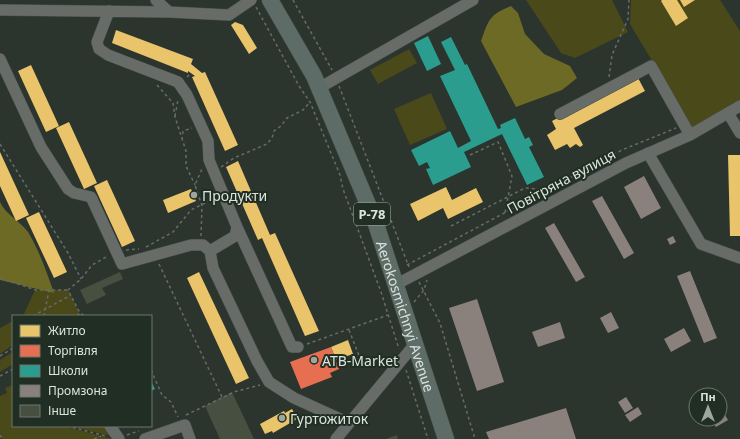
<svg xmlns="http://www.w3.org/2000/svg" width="740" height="439" font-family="'Noto Sans',sans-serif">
<rect width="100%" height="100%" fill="#2c342e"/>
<path fill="#4a491a" d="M526,0H612L628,32L575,58L561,53Z
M631,0H720L740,31V102L692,128L630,24Z
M409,49L417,63L378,84L370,70Z
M431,93L447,129L410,145L394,109Z
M35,290H68L81,316H23Z
M13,321V345L0,354V328Z
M13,352V364L0,372V360Z
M13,385V426H63L113,439H2L0,434V396L7,393L5,388Z
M70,426H108L115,437Z"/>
<path fill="#6d6a26" d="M511,6L518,13L525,34L544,54L570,66L577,78L562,90L516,107L481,41C489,19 489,15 511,6Z
M0,202C6,215 20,221 28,232C39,250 47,273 54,293L0,280Z"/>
<path fill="#e9c46a" d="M662,0H677L688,18L676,26L661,1Z
M680,0H695L684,7Z
M235,22L243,25L257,48L249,54L231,25Z
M116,30L193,59L191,64L202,73L205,72L238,145L225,151L192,77L195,76L188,71V73L112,43Z
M31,65L59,126L46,132L18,71Z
M637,76L645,91L574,128L583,145L580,147L576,144L570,148L567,144L555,150L547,135L556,129L552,121Z
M69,122L97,183L84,189L56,128Z
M0,152L29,215L16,221L0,186Z
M728,155H740V236H730Z
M238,161L270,235L275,233L319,331L305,336L262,238L258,240L226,167Z
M107,180L135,241L122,247L94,186Z
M446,187L452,200L476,188L483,202L448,219L443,208L418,221L410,204Z
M191,189L196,201L168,213L163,200Z
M39,212L67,272L54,278L26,218Z
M199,272L249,378L236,384L187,278Z
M348,340L353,354L336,360L331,347Z
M292,409L297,419L273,433L272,431L265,434L260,424L284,411L285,413Z"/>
<path fill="#e76f51" d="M331,347L339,369L330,373L332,377L301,389L290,362Z"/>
<path fill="#2a9d8f" d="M428,36L441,64L427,71L414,43Z
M451,37L465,65L467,64L498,129L501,128L500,125L515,118L525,139L529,137L533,145L529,147L544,177L527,185L502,134L464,152L471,167L433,185L426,169L430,168L427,162L419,166L411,150L450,131L458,148L471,141L440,76L455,70L441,42Z
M151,381L155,389L151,391Z"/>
<path fill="#8a817c" d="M644,176L661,208L641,219L624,187Z
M602,196L634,253L624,259L592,201Z
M554,223L585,277L576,282L545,228Z
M673,236L676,242L670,245L667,239Z
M690,271L717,338L704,343L677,276Z
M477,299L504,382L477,391L449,308Z
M611,312L619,328L608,333L600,318Z
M560,322L565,338L538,347L532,332Z
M684,328L691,341L671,352L664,339Z
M626,397L633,408L625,413L618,402Z
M638,407L642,414L630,422L625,415Z
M720,407L728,420L716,427L711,419H720Z
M566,408L576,439H489L486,432Z"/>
<path fill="#464f40" d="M120,272L123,279L102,288L106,295L87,304L80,290Z
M232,392L254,439H220L205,406Z
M397,435L398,439H386Z"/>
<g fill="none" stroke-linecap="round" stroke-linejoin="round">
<defs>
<path id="minor" d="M156,0L169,12
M0,10L169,12L229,15L251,0
M109,11L97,42L99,49L108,55L178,82L187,95L208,141L209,160L237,227L235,236L210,251
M0,59L41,147L68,189L74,193L91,197L122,264L191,245H203L210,251
M319,88L473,0
M728,113L740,133
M560,114L651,66L690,135
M648,153L701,244L740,258
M237,227L292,347H298
M210,251L213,268L257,361L269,382L294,398L349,423
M397,284L626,163L690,135L740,106
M110,426L119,439
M145,439L185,425L190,439
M336,439L415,344"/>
<g id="highway">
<path id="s1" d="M270,0L314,76L375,221L446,439"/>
</g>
</defs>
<use href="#minor" stroke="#49504a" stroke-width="12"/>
<use href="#highway" stroke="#49504a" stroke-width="17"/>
<path stroke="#676c68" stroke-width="1.5" stroke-dasharray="3 3" stroke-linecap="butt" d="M293,0L332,70
M256,7L299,86L310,102L340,175L343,189L381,292L399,349
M187,77L191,73
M609,77L612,55L628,19L629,0
M157,85L173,103L175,117L186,151V166L195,185
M339,86L409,267
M175,116L178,100
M182,140L183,131L192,128
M0,144L68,253L81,279
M470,155L498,142L512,176L505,213
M221,167L234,158L267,144L272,138L274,131L281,126L287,118L303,110L310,102
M451,226L525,188L548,190
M201,236L202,206L195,185L202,169
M146,247L173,232L191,210L215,198
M126,250L139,249
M159,264L222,397
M407,265L622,150L676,128
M0,278L36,290H68
M419,282L440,323L475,439
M414,302L424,290L427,280
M81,314L87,316
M33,316L71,295
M44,316L49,290
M77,316L80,313L68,290L81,279L92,265L108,256
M349,330L360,358
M307,344L388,315
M0,356L13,348
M151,370L162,395L171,402L178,417
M406,370L428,439
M0,376L13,369
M186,415L234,392L260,385
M67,426L106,436
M0,435L2,439
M127,435L139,431
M94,439L101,436"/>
<use href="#minor" stroke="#676c68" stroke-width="11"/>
<use href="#highway" stroke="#5d6c67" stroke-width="16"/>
</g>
<g fill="#9ea6a0" stroke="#202e23" stroke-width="1.5">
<circle cx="194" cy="195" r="4"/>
<circle cx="314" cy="360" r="4"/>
<circle cx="282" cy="418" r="4"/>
</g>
<g text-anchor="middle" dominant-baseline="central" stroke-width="4" stroke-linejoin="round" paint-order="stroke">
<rect fill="#202e23" stroke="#a3ada5" stroke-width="1" x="354" y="203" width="36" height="22" rx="3"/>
<g font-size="13" font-weight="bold" fill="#dbe4dd">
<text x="372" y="214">Р-78</text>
</g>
<g font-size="14" fill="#dbe4dd" stroke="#202e23">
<text transform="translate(561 181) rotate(-28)">Повітряна вулиця</text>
<text stroke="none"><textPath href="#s1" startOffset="345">Aerokosmichnyi Avenue</textPath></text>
</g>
<g font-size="14" fill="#dbe4dd" stroke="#202e23" text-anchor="start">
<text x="202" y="195">Продукти</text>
<text x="322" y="360">ATB-Market</text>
<text x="290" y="418">Гуртожиток</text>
</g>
</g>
<rect x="12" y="315" width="140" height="112" fill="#202e23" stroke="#6b776d"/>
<rect x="20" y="325" width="20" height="12" fill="#e9c46a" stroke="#6b776d"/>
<text x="48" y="335" font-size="12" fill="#dbe4dd">Житло</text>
<rect x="20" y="345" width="20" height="12" fill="#e76f51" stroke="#6b776d"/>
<text x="48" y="355" font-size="12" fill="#dbe4dd">Торгівля</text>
<rect x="20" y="365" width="20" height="12" fill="#2a9d8f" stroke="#6b776d"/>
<text x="48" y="375" font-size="12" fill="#dbe4dd">Школи</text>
<rect x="20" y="385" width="20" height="12" fill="#8a817c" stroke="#6b776d"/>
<text x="48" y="395" font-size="12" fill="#dbe4dd">Промзона</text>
<rect x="20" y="405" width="20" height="12" fill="#464f40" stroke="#6b776d"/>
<text x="48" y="415" font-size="12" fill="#dbe4dd">Інше</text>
<g transform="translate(708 407)"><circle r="19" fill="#202e23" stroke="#6b776d"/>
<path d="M0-3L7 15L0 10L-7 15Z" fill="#9ea6a0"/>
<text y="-6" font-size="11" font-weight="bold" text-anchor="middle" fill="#dbe4dd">Пн</text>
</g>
</svg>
